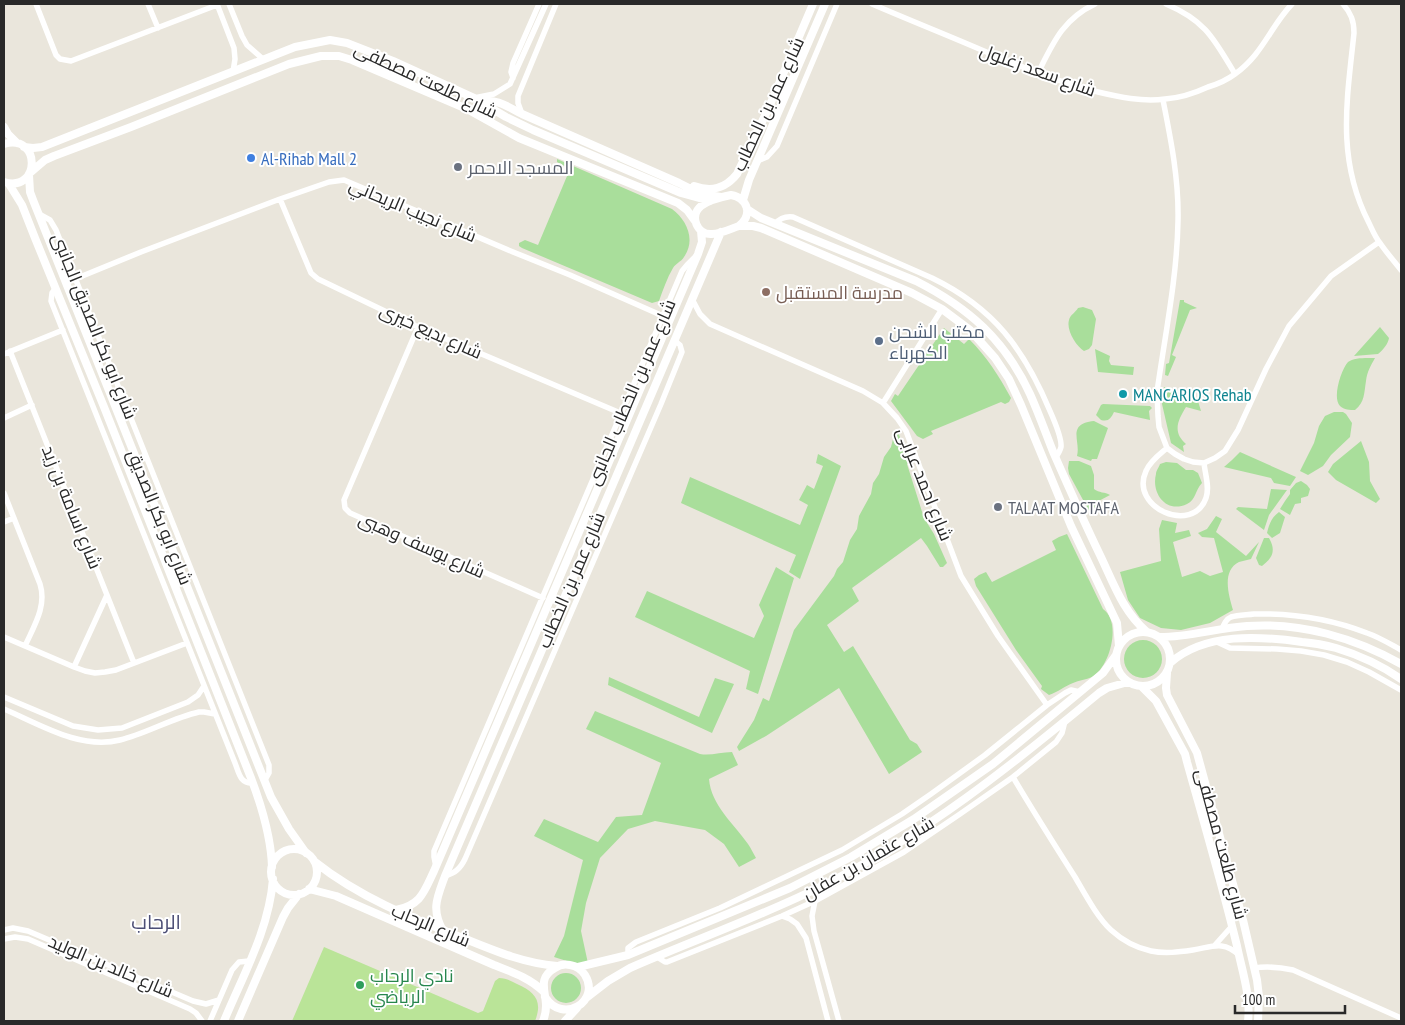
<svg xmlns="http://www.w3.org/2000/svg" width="1405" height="1025" font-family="'PT Sans Narrow',Cairo,sans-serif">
<rect width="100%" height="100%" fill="#eae6dc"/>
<path fill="#a9de9b" d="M557,159L672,209C687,220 696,240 684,257C681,262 676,263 673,268C667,278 663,290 659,301L652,303L522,248L519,246V243L525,240L538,245L570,169L557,162Z
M1180,300H1184V302L1197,308L1190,310L1172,355L1176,357L1168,376L1165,375L1166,364L1169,363Z
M1083,307L1092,310L1096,319L1092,345L1089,349L1084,351C1076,346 1066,330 1069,320C1070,315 1076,312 1078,308Z
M1380,327L1389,338C1388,344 1383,350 1378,354L1354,356Z
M944,328L964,344L969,339C987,357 999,376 1011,398L1009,402L1005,404L1001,402L931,431L933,434L923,439L917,436L891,401L895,394L898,396Z
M1095,349L1110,356L1109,361L1111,365L1134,367L1133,375L1098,372Z
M1375,358C1371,365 1367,372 1366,381C1364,393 1365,402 1355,410C1350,410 1344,410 1340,406C1332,398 1341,370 1348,362C1354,357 1368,358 1375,358Z
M1164,387L1198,401L1201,411L1186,407C1178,420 1172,432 1186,444L1183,446L1184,452L1171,443L1162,404Z
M1103,404L1150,406L1152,408L1149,411L1150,420L1114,412C1111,418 1109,422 1101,420L1096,415L1101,405Z
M1334,412H1343L1346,414L1352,423L1350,437L1331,455L1323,466L1308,475L1300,471L1314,443L1319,426L1325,416Z
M1094,421L1108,428L1097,459H1092L1091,461L1077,456C1081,441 1066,424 1094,421Z
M897,431L908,453L911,454L913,461L907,464L924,518L934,534L947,563L943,567H940L927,546L921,538L852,588L859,601L827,625L844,652L853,646L910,740L917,744L922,752L889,774L839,688L766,736L739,751L737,747L754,720L763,698L769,701L794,630L834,576L837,569L843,562L850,540L857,529L859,516L871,494L873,483L879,474L884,457L891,447L894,435Z
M1361,441L1369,462L1370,481L1380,499L1376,503L1336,480L1328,472L1333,464Z
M1240,452L1296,477L1290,486L1274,483L1271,478L1224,467L1232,460Z
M818,454L841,466L800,579L789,572L796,555L681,503L690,477L800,525L808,505L799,500L807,485L814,489L823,466L816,463Z
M1069,461H1079L1091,466L1094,475V489C1099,493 1105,492 1110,495L1095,503L1096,507L1089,511L1069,474L1068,468Z
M1166,462L1177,463L1186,470H1193L1198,473L1202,483C1195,490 1196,500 1187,504C1166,514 1151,493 1156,474C1156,471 1159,467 1160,464Z
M1301,481L1307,485L1310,489L1308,496L1301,498V503L1295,504L1290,515L1280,509L1285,501L1290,494V490L1296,483Z
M1271,489L1287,490L1269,515L1264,530L1236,509L1238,507L1267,509Z
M1279,512L1285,517L1280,533L1272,538L1267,533C1269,524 1272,517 1279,512Z
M1216,516L1222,519L1216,532L1246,556L1259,542L1251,559C1247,560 1243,561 1239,562C1221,571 1229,596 1233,610L1210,623L1181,630L1161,628L1140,618L1128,600L1120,572L1161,561L1159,529L1162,520L1177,523L1175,533L1189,530L1191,536L1173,542L1182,577L1200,571L1210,576L1223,572L1214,538L1202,537L1198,533L1207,529Z
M1067,534L1103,609C1122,622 1110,667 1092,677C1086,680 1079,680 1073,683C1065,686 1058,692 1049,695L1041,689L1042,686L1016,650L976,586L974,579L979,575L986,572L992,582L1056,550L1052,541L1059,537Z
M1264,538H1269C1276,550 1273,558 1262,566L1259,565L1256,558Z
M776,567L794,578L758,694L746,689L750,671L635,617L647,591L754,638L764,616L759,605Z
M1124 659a19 19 0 1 1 38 0a19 19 0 1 1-38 0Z
M609,677L699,717L715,678L734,684L712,733L608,685Z
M595,711L700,754C710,756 721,752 732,752L738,765L709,779C711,805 734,824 748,844C751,848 753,853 756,858L739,867L724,844L705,830L655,821L628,829L600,858L586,903L581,931L589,968L554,957L564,936L583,860L534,836L544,819L598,842L616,817L642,815L661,763L586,729Z
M551 988a15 15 0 1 1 30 0a15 15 0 1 1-30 0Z"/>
<path fill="#bae498" d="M324,947L478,1013L483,1011L495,981L499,978C506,978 511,981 517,984C535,992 543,1001 535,1021H292Z"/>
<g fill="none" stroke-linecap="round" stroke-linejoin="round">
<path stroke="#fff" stroke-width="5.5" d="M36,4L56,55L60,59L71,61L217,5
M148,4L158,28
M217,4L234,48L235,59L233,72
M229,4L242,36L247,45L264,60
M872,4C909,20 947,35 984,51C1022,67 1058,82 1098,92C1119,97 1142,102 1165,99C1180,98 1195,93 1208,87C1218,84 1227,80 1235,74C1263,54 1270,27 1292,4
M1166,4C1206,21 1214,39 1235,74
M1343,4C1351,13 1354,21 1354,33C1347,100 1336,159 1369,223C1372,229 1375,237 1380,243C1386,252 1394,261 1401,270
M1038,73C1053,43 1063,19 1095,4
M513,78L511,72L513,63L539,4
M474,98L494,94L510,84L546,4
M1163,100C1171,140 1179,180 1178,221C1177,278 1165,335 1157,392L1158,416L1159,427L1167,448L1175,454L1184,459L1193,462L1204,463L1215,458L1225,451L1238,430L1266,369L1289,326L1331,276L1379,242
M522,114L518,103V96L556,4
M757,161L767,157L777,146L837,4
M280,199L311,273L318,279L418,327L625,415
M39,214L50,220L56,230L269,765V773L265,780
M775,224C780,218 785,216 793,217L932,278C994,308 1024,349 1050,411C1054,420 1062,438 1061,447C1060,451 1058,454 1056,457
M75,279L141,252L280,199L329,182L344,180L513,252L570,275L663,316
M55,289L52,293L51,301L235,763C239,773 240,784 253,783
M692,299L700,314L710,324L863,391L883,403L897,418L906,431L961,576L998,636L1047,705
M418,327L344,500L345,508L350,513L543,598
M10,351L134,663
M4,354L63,330
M883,403L942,309
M4,418L32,405
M1167,448C1160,454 1150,461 1146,471C1129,508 1193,535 1206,498C1210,487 1205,474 1204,463
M4,493L40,584C47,606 34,626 25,646
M4,522L14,518
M1222,629C1224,624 1226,619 1231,617C1238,615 1247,615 1254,614C1292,613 1331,619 1367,633C1379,637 1390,644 1401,650
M4,637L74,667L85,671L95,673L105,672L116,670L187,643
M1217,642L1230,648L1277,649L1301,651L1324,655L1347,662L1369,672L1401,690
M74,667L107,595
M4,697L73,726L98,730L122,728L188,702L198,695L204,686
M4,709C39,724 80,750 120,740C146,734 172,718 199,712H204L215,714
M1013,777C1033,811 1054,844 1075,877C1085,894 1097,917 1111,930C1122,940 1137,948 1151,951C1165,954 1179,952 1193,950C1212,947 1223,940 1239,955
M436,867L434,857V851L682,271L687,265L696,256
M445,876C455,873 460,869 465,859L661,404L682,352L680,345L674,340
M815,901L812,916L814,931L839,1021
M782,916L790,919L797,924L806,938L828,1021
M4,930L13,928L28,931L193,1001L206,1004L219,1000
M4,939L15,937L28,939L190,1009L196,1013L202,1021
M1215,945L1232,926
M628,955V948L636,942L720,908L842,850L902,814L931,794L985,755L1047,705L1065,693L1071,690L1080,692
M657,957L665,962H667L782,916L815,901L904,852L960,814L1013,777L1056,742L1062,733L1065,721
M1254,968C1268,966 1279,967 1293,970L1401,1018
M210,1021L232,970L239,962L249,961"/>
<path stroke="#fff" stroke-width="8" d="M481,102C497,98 508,107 522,114L679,183L701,194L721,197
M4,127L8,134L17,143
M4,144C41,133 41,193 4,182
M24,147L33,148L42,147L295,47L330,40L347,43L393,61L474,98L506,117L533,130L681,193L710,201
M31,172L45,160L54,156L131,127L289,64L321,56H339L352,60L467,109L519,138L678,203L687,210L695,221
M29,175L30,192L33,200L271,797L289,829L306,853
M9,184L22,205L35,238L104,407L251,778C262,807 271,836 272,867
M694,186C711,192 725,189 737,174L769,107L813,4
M731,195C748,198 753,215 739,226C730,229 721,234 712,234C697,235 689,216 701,206C708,200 721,197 731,195Z
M743,200L749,180L825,4
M747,209L761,218L916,281C969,308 1005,340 1030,394C1039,414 1046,434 1054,454C1069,488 1084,522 1100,555C1113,582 1123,612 1147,632
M739,226H753L761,228L912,293L942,309L970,330L995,358L1009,379L1021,405L1071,526L1117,623L1119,646
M1116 659a27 27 0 1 1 54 0a27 27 0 1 1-54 0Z
M1160,637C1190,637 1217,628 1247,626C1301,622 1355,638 1401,664
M1170,663C1205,632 1260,636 1302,642C1313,643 1325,645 1336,648C1359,655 1381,665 1401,679
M1167,673L1166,688L1167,695L1197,753L1215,819L1243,920L1257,980L1259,997L1258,1021
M1142,687L1156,701L1185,754L1187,762C1204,823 1222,884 1237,946C1242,971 1251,996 1248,1021
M271 872a23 23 0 1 1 46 0a23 23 0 1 1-46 0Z
M315,862C359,897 411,918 463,938C495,951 523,963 557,966
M309,889L336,896L494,965C512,972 530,978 544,992
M396,910C421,905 424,892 434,871L698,254L702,242L701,231
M443,931C431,909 437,898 445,876L721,232
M578,967L628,955L790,888L851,857L914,819L993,764L1103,673L1116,655
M586,998L608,981L630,968C694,940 760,917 822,886C925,835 1011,766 1099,693L1107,688L1128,682
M224,1021C243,975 269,930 273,879
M238,1021L283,917L288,908L299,894
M543,1021C545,1016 546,1011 546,1006C546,991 537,978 555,968C559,965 565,964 570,965C576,966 582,970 585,975C601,1001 563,1025 545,997
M565,1021L577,1008"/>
</g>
<circle fill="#3f7fe0" stroke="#fff" stroke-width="2" cx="251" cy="158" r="5"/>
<g fill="#6b7280" stroke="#fff" stroke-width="2">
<circle cx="458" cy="167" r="5"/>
<circle cx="998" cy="507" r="5"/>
</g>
<circle fill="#8d6e63" stroke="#fff" stroke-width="2" cx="766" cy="292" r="5"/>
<circle fill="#5c6f8a" stroke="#fff" stroke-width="2" cx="879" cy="341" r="5"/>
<circle fill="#0f9aa8" stroke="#fff" stroke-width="2" cx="1123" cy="394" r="5"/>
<circle fill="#2e9e5b" stroke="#fff" stroke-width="2" cx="360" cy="985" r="5"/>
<g text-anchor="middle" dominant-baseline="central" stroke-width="4" stroke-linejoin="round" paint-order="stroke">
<g font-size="18" fill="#292929" stroke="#fff">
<text transform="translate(1038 70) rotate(20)">شارع سعد زغلول</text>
<text transform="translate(426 80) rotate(25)">شارع طلعت مصطفى</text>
<text transform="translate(768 104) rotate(-65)">شارع عمر بن الخطاب</text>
<text transform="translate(413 210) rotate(23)">شارع نجيب الريحاني</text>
<text transform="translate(95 326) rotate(68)">شارع ابو بكر الصديق الجانبى</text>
<text transform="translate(431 331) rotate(24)">شارع بديع خيرى</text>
<text transform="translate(631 392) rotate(-67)">شارع عمر بن الخطاب الجانبى</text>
<text transform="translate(925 484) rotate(68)">شارع احمد عرابى</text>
<text transform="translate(72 507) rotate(68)">شارع اسامة بن زيد</text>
<text transform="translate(160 517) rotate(68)">شارع ابو بكر الصديق</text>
<text transform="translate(422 545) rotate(24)">شارع يوسف وهبى</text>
<text transform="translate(571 580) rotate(-67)">شارع عمر بن الخطاب</text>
<text transform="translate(1222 844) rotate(75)">شارع طلعت مصطفى</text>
<text transform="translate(868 858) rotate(-30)">شارع عثمان بن عفان</text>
<text transform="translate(431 925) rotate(23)">شارع الرحاب</text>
<text transform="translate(111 966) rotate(23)">شارع خالد بن الوليد</text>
</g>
<g font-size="18" fill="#366cbe" stroke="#fff" text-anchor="start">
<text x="261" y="158">Al-Rihab Mall 2</text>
</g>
<g font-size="18" fill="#5b616d" stroke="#fff" text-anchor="start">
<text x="468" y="167">المسجد الاحمر</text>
<text x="1008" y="507">TALAAT MOSTAFA</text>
</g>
<g font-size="18" fill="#785e54" stroke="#fff" text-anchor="start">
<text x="776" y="292">مدرسة المستقبل</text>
</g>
<g font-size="18" fill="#4e5e75" stroke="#fff" text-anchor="start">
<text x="889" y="331">مكتب الشحن<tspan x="889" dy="21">الكهرباء</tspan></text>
</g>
<g font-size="18" fill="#0d838f" stroke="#fff" text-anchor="start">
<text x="1133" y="394">MANCARIOS Rehab</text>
</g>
<g font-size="18" fill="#27864d" stroke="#fff" text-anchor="start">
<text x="370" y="975">نادي الرحاب<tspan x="370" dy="21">الرياضي</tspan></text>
</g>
<g font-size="20" fill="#4d4f76" stroke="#fff">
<text x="156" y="922">الرحاب</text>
</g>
</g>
<rect width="1405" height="1025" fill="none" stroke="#292929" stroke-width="10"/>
<path d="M1235 1005v8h110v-8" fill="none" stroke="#292929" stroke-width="2.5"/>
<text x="1242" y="1005" font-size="15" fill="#292929" stroke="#ffffff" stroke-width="4" paint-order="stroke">100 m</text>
</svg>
